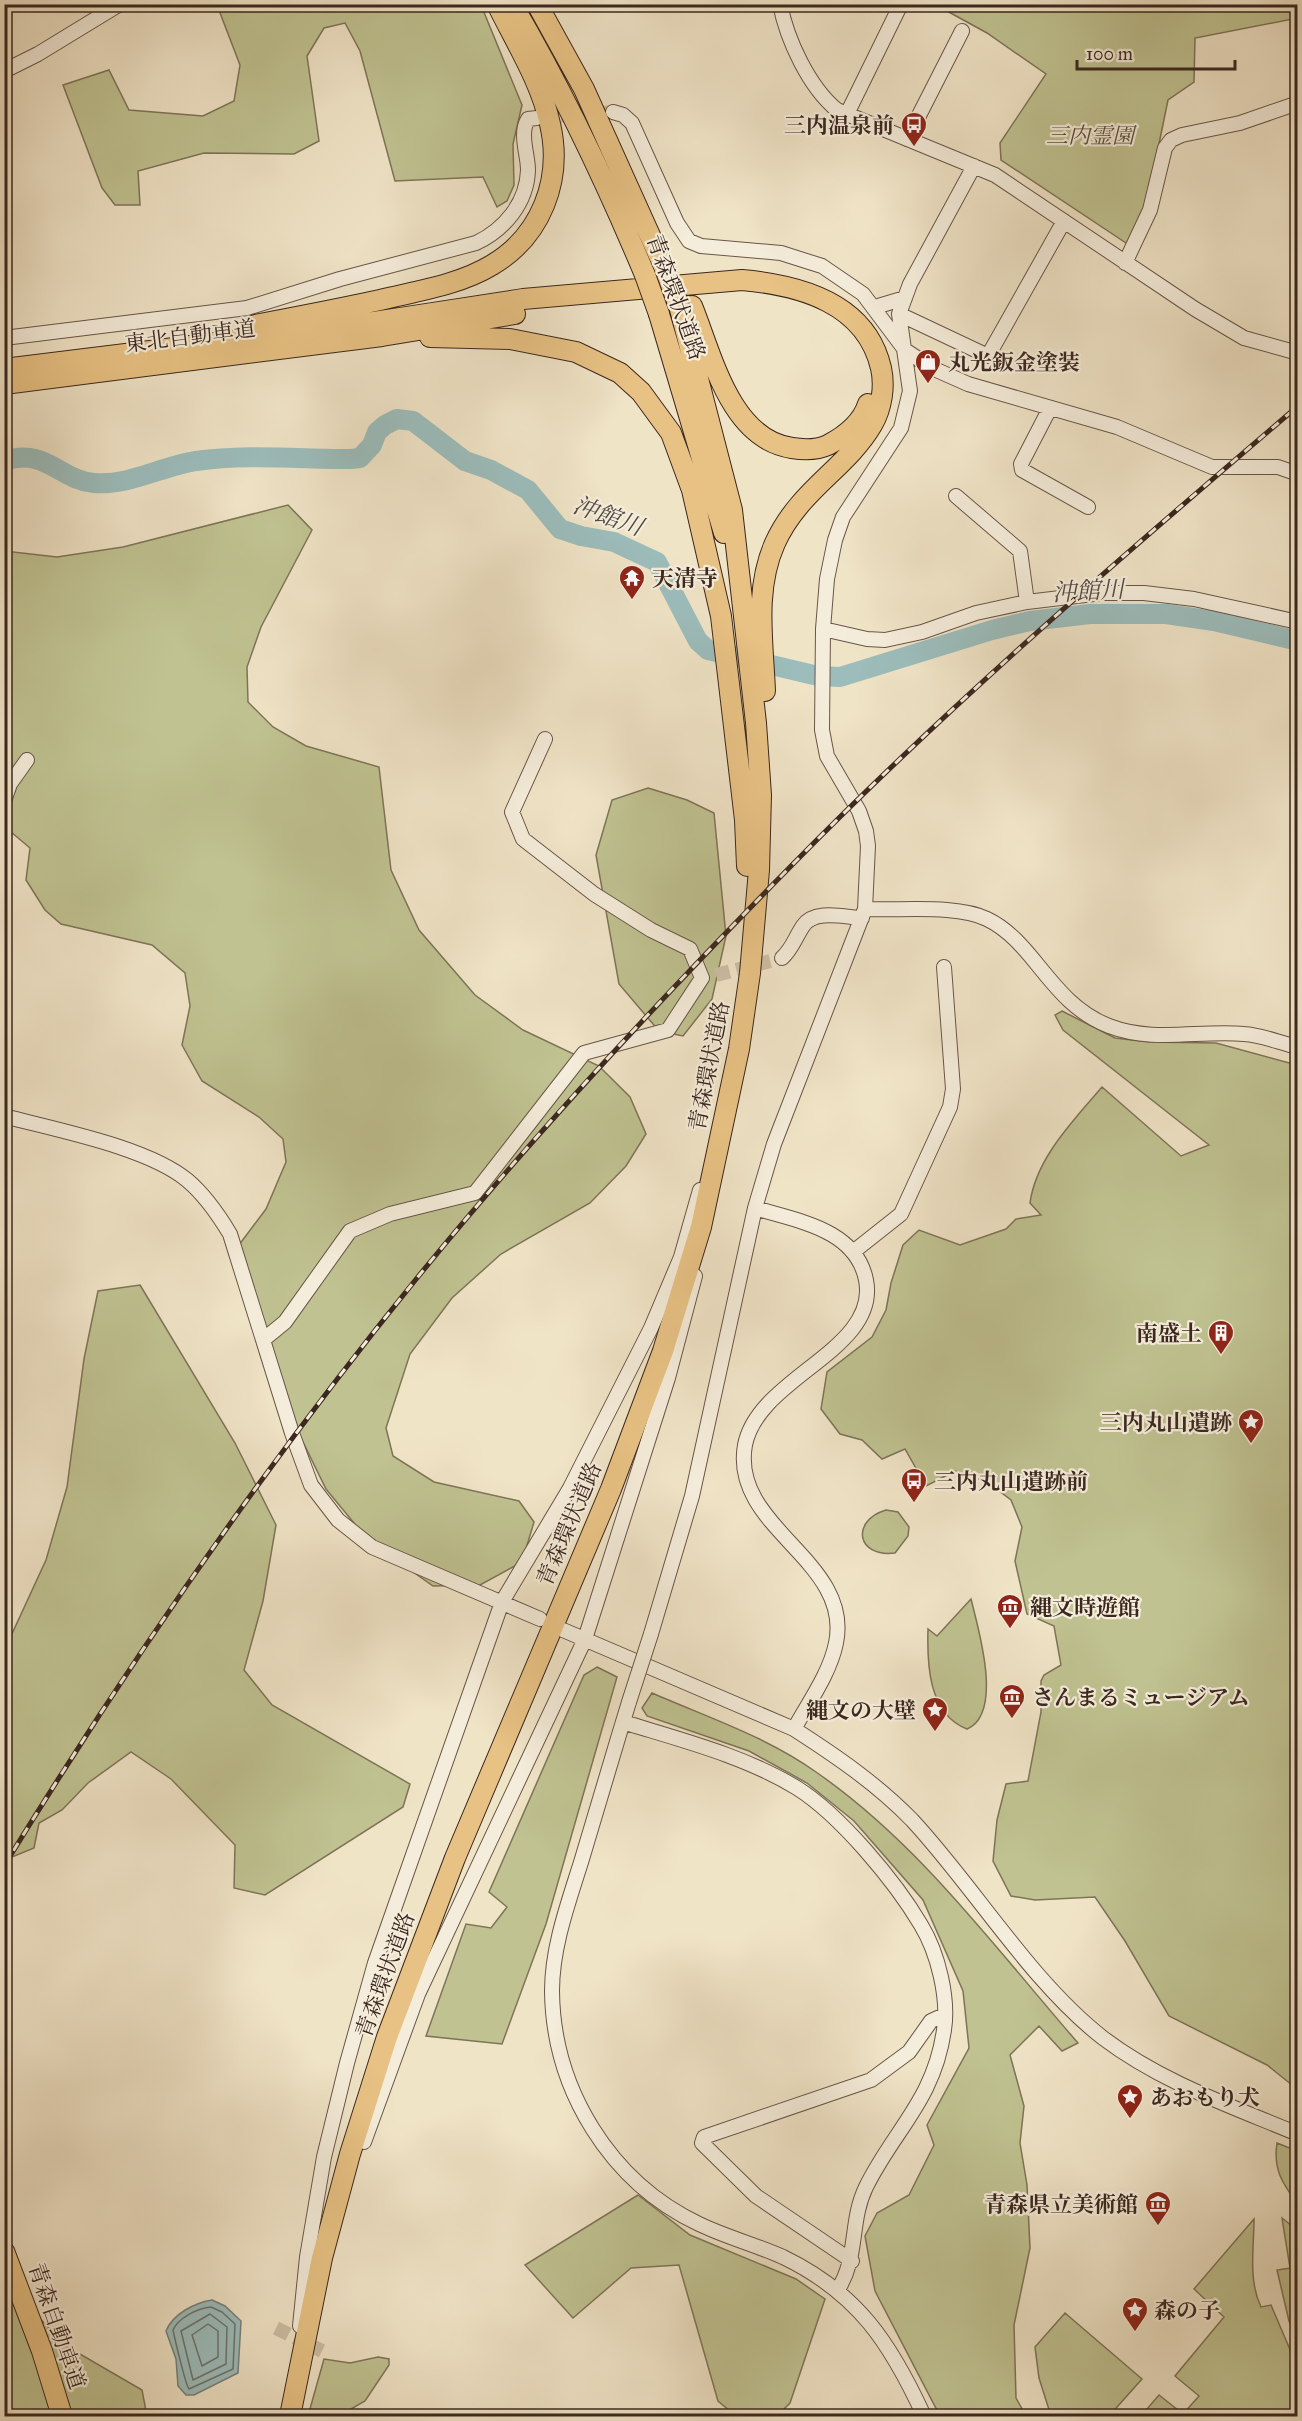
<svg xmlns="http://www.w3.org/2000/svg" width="1302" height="2421" font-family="'IM FELL Great Primer','Noto Serif JP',serif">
<rect width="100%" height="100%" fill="#f0e4c7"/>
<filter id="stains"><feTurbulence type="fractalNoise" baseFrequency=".00333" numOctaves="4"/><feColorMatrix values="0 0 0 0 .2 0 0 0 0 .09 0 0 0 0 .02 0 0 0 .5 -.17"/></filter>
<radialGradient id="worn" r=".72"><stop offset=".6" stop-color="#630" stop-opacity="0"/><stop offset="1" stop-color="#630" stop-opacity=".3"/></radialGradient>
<path fill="#c0c291" stroke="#7e7458" stroke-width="1.5" d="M1297,4L1298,18L1195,38L1194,82L1168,100L1145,212L1129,245L1001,160L1000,143L1046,74L987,33L936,5Z
M217,5H481L522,105L513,144L514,185L507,201L497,207L483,177L395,181L360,51L345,23L324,28L307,56L319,141L294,154L204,153L138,171L140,205H115L102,188L63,85L109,70L129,110L203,116L234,101L240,65Z
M288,505L312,530L261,627L247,667L248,702L273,727L306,746L379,767L391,870L419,930L475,995L523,1030L599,1066L630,1097L646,1134L626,1166L590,1203L501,1254L452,1298L410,1354L386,1428L393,1456L434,1482L519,1501L534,1522L522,1562L480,1585L433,1586L368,1540L326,1489L281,1397L239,1245L266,1209L286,1162L283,1139L259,1117L202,1081L182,1045L190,1006L185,973L152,945L61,924L45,910L26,880L30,848L5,827V551L57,557L123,547Z
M648,788L687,800L714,813L726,936L712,999L683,1036L659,1031L619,984L596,855L612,800Z
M1062,1011L1115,1038L1149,1042L1216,1043L1297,1065V2089L1267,2065L1169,2016L1125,1941L1095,1897L1035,1900L1011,1896L993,1861L997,1820L1006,1784L1028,1781L1041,1712V1681L1044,1675L1061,1665L1054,1626L1027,1614L1015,1561L1022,1527L1011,1500L987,1482L955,1471L926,1486L905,1449L882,1459L862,1440L840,1434L821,1409L827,1372L872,1337L886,1310L891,1283L903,1245L919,1230L960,1245L1006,1229L1016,1219L1041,1215L1030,1203C1036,1158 1074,1120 1102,1087L1181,1156L1209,1145L1063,1030L1055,1015Z
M140,1285L235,1443L276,1525L263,1601L244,1670L272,1705L410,1784L403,1807L265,1895L234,1888L235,1845L171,1779L131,1752L88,1783L62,1810L39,1823L34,1848L5,1860V1649L46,1560L67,1487L84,1359L98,1291Z
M886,1510L898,1512L909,1527L908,1536L895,1553C857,1558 850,1521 886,1510Z
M971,1599C978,1628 1004,1713 967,1729C928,1714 927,1663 928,1629L937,1636Z
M597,1667L617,1677L546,1924L502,2044L426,2036L466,1924L491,1928L507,1907L489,1892L584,1675Z
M652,1693C707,1717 767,1737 816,1772C920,1844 996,1949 1078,2043L1062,2051L1039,2026L1010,2055L1024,2106L1020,2143L1027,2185L1030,2248L1014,2325L1016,2398L1026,2416H940L875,2291L865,2236L877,2213L909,2195L934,2145L927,2125L969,2048L963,1991L923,1900L854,1821L807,1783L749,1751L647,1716L642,1708Z
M1277,2143L1297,2151V2203C1282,2183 1273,2169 1277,2143Z
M638,2195L690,2235L796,2279L825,2299L790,2403L777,2416H736L718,2401L679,2265L631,2268L573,2318L525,2265Z
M1282,2218L1297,2230V2340L1289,2321L1277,2270L1290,2268Z
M1254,2219C1254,2248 1248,2280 1261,2307L1271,2305L1297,2366V2416H1141L1159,2395L1183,2414L1199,2396L1175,2376L1224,2317L1194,2289Z
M4,2281L66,2346L142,2390L147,2416H5Z
M1065,2313L1142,2379L1109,2416H1051L1039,2378L1035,2347Z
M378,2357L389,2359V2365L365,2401L339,2416H308L324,2359L350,2363Z"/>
<path fill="#9cbdbc" stroke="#75817d" stroke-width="1.5" d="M212,2300L225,2306L241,2321L238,2373L194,2395H186L178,2386L176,2359L166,2331C173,2314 194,2303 212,2300Z"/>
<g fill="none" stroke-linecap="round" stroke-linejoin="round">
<path stroke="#6c726e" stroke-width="1.5" d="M211,2307L222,2312L235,2324L233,2369L189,2389C186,2386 175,2340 173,2330C178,2318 198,2308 211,2307Z
M210,2314L227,2327L226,2364L193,2380L181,2331Z
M208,2324L218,2331V2357L202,2366L192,2335Z"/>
<path stroke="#9cbdbc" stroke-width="20" d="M4,461C46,447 59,480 94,483C129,486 162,466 196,461C246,454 300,459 351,459L360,458L372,445L377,432L385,425L397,419L413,421L465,461L491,470L528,490L560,529L581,536L614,542L657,562L698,641L708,650L818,676L840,677L992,630L1030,621L1090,614H1166L1214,621L1298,641"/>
<path stroke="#ccbea5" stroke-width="14" stroke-dasharray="14 7" stroke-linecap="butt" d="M540,117L613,112
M716,975L782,958
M276,2328L322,2351"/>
<defs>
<path id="minor" d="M780,4C787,40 809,87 837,110L995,175L1195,309L1244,338L1298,353
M4,71L38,54L120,4
M613,112L623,115L632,123L677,223L689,241L701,246L781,253L822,266L863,294L905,350L932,368L968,384L1117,427L1212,467H1278L1298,474
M847,114L901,4
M907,139L962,31
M1125,263L1150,210L1165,148L1171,140L1182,135L1240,123L1298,103
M875,307L905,298
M899,314L988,356L1064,221
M4,338L247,308L340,279L476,243C504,230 527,203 528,170C528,154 519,134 528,119L537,118
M1050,408L1021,464L1022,470L1088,507
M956,496L1020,551L1027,602
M823,629L867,639L885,640L922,632L976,613L1027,602L1102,593H1144L1194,599L1298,622
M4,801L10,784L27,760
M865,909C900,911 957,904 987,919C1035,942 1050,1003 1109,1026C1153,1043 1199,1030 1244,1034C1262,1035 1280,1043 1298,1047
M782,958C792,949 795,938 803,926C814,909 844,917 862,918
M4,1116C56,1130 147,1147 187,1180C205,1195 218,1214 230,1234L292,1433L311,1485L338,1520L372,1547L540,1619
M755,1208C797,1221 856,1229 866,1280C880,1350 758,1377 745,1445C730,1528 853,1560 836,1643C830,1673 809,1702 794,1729C836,1756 877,1784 912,1820C976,1889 1030,1981 1103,2038C1161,2082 1231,2106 1298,2134
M853,1252L901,1214L950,1107L953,1089L944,967
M263,1340L285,1322L350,1231L390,1214L475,1193L584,1053L668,1030L702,978L690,949L651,930L594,894L523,839L512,812L545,739
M563,1630L794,1729
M651,1634L692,1496L755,1208L774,1144L865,909L868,846L866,831L859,811L827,756L822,730L823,629L827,579L835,540L843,517L901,428L910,391L899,314L910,284L974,166
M629,1702C613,1754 598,1806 582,1859C569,1901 552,1946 552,1991C553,2089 610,2182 699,2224C726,2237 756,2245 783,2257C858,2293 891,2344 924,2416
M623,1722C681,1740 745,1756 797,1788C840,1815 895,1881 921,1925C938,1953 949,1998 944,2030C934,2100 894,2130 866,2187C849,2222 859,2258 837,2291
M364,2142L418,1994L585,1639L668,1378L695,1276
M852,2261L756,2196L702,2143L704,2137L871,2080L909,2052L931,2021L944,2015
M300,2326L307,2257L324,2157L347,2063L375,1963L502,1602L570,1488L651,1328L681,1257L700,1190"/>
<path id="highway" d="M512,4C563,91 606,182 645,275
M537,4L584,89L666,271
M692,306C712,355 730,439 792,448C804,450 817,450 828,445C845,436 862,423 868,404
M659,314L724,533
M255,325C297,317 339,309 380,300C417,291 459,285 492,265C541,236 563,180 550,124C541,82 516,43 497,4
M430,337L510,339L576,352L620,373L641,392L671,433L692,490L721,616L745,820L747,866
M4,369L335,328L523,299L742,280C800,285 866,303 881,368C885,386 882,408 872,425C846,469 799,490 775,543C754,590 763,641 765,691
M4,384L382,336L515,314
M4,2251L42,2351L62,2416
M290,2416L322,2258L350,2154L387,2037L455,1858L611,1489L663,1351L701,1227L739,1049L750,973L759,870L761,795L756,723L732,510L680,309"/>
</defs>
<use href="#minor" stroke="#685649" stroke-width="16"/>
<use href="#highway" stroke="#3b271f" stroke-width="22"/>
<use href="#minor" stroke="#f5eddb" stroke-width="14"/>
<use href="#highway" stroke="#e8c284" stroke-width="20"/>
<defs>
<path id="rail" d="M4,1866C129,1662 266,1464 417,1278C535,1133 663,996 794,863C953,701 1126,553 1298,406"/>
</defs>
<use href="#rail" stroke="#3b271f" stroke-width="5"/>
<use href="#rail" stroke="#f5eddb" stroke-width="3" stroke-dasharray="9" stroke-linecap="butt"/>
<defs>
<path id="minor-bridge" d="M629,1702L651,1634"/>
<path id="highway-bridge" d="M666,271L680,309
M645,275L659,314"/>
</defs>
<use href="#minor-bridge" stroke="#685649" stroke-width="16" stroke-linecap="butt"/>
<use href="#highway-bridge" stroke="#3b271f" stroke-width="22" stroke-linecap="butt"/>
<use href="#minor-bridge" stroke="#f5eddb" stroke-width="14"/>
<use href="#highway-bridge" stroke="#e8c284" stroke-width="20"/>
</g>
<defs>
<symbol id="bus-pin" viewBox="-11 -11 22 30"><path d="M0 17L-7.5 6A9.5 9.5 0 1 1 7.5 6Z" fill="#8f2418" stroke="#f5eddb"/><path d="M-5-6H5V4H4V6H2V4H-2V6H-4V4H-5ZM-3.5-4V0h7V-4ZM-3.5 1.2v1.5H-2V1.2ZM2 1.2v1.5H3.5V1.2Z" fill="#fff"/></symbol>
<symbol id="shop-pin" viewBox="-11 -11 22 30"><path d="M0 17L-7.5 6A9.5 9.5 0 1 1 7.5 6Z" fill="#8f2418" stroke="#f5eddb"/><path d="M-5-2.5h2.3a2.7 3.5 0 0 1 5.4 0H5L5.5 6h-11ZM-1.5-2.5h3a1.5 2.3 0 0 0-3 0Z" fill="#fff"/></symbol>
<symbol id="temple-pin" viewBox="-11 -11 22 30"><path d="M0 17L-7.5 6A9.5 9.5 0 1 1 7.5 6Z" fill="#8f2418" stroke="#f5eddb"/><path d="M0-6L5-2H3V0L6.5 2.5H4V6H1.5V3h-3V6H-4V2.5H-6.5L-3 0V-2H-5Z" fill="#fff"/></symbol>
<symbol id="building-pin" viewBox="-11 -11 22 30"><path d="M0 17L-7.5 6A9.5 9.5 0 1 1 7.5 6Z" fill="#8f2418" stroke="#f5eddb"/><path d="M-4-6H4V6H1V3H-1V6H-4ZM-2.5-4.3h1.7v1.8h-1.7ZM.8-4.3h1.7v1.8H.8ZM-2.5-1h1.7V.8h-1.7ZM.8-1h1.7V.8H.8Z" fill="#fff"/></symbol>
<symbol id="sight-pin" viewBox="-11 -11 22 30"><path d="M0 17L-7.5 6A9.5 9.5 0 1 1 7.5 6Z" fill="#8f2418" stroke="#f5eddb"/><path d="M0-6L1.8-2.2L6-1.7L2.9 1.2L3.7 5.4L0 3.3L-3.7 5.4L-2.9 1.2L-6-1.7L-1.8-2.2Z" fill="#fff"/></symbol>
<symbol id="museum-pin" viewBox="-11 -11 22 30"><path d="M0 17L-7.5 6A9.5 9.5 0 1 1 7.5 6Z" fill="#8f2418" stroke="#f5eddb"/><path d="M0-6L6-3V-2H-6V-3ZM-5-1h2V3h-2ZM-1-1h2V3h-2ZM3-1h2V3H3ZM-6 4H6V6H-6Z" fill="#fff"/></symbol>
</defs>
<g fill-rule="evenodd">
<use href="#bus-pin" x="899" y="110" width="30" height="40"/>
<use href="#shop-pin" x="913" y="347" width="30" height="40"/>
<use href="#temple-pin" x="617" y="563" width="30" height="40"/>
<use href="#building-pin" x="1206" y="1318" width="30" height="40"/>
<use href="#sight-pin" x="1236" y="1407" width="30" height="40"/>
<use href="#bus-pin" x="899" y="1466" width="30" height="40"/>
<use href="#museum-pin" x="995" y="1592" width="30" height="40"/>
<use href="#museum-pin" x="997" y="1682" width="30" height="40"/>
<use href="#sight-pin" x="920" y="1695" width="30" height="40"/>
<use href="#sight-pin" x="1115" y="2082" width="30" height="40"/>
<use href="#museum-pin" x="1143" y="2189" width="30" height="40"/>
<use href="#sight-pin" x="1120" y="2295" width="30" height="40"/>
</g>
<g text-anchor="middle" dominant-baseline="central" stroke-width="4.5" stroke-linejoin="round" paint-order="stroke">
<g font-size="22" font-weight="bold" fill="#3b271f" stroke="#f5eddb" text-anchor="start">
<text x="894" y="125" text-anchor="end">三内温泉前</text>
<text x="948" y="362">丸光鈑金塗装</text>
<text x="652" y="578">天清寺</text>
<text x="1202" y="1333" text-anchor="end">南盛土</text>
<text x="1232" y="1422" text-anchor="end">三内丸山遺跡</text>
<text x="934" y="1481">三内丸山遺跡前</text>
<text x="1030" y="1607">縄文時遊館</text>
<text x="1032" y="1697">さんまるミュージアム</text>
<text x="916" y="1710" text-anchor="end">縄文の大壁</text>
<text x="1150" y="2097">あおもり犬</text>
<text x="1138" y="2204" text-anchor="end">青森県立美術館</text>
<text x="1154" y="2310">森の子</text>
</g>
<g font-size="22" font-style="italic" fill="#5c4e3c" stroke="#f5eddb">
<text x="1090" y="135">三内霊園</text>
</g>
<g font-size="22" fill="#3b271f" stroke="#f5eddb">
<text transform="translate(676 297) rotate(70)">青森環状道路</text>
<text transform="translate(190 336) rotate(-7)">東北自動車道</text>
<text transform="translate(709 1066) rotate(-79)">青森環状道路</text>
<text transform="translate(569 1524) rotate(-67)">青森環状道路</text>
<text transform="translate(385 1975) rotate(-70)">青森環状道路</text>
<text transform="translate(57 2326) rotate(71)">青森自動車道</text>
</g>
<g font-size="24" font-style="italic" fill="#534c46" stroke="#f5eddb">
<text transform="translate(608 516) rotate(20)">沖館川</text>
<text transform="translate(1088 591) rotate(-3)">沖館川</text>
</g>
</g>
<rect width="1302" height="2421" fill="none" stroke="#f0e4c7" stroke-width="24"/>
<rect x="6" y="6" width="1290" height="2409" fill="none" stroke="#3b271f" stroke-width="3"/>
<rect x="12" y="12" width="1278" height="2397" fill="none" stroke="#3b271f" stroke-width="1.5"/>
<path d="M1077 60v9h158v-9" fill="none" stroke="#3b271f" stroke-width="3"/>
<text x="1086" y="60" font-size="18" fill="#3b271f" stroke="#f5eddb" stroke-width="4.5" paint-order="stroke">100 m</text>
<rect width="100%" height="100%" filter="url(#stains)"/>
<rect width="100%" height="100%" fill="url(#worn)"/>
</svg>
